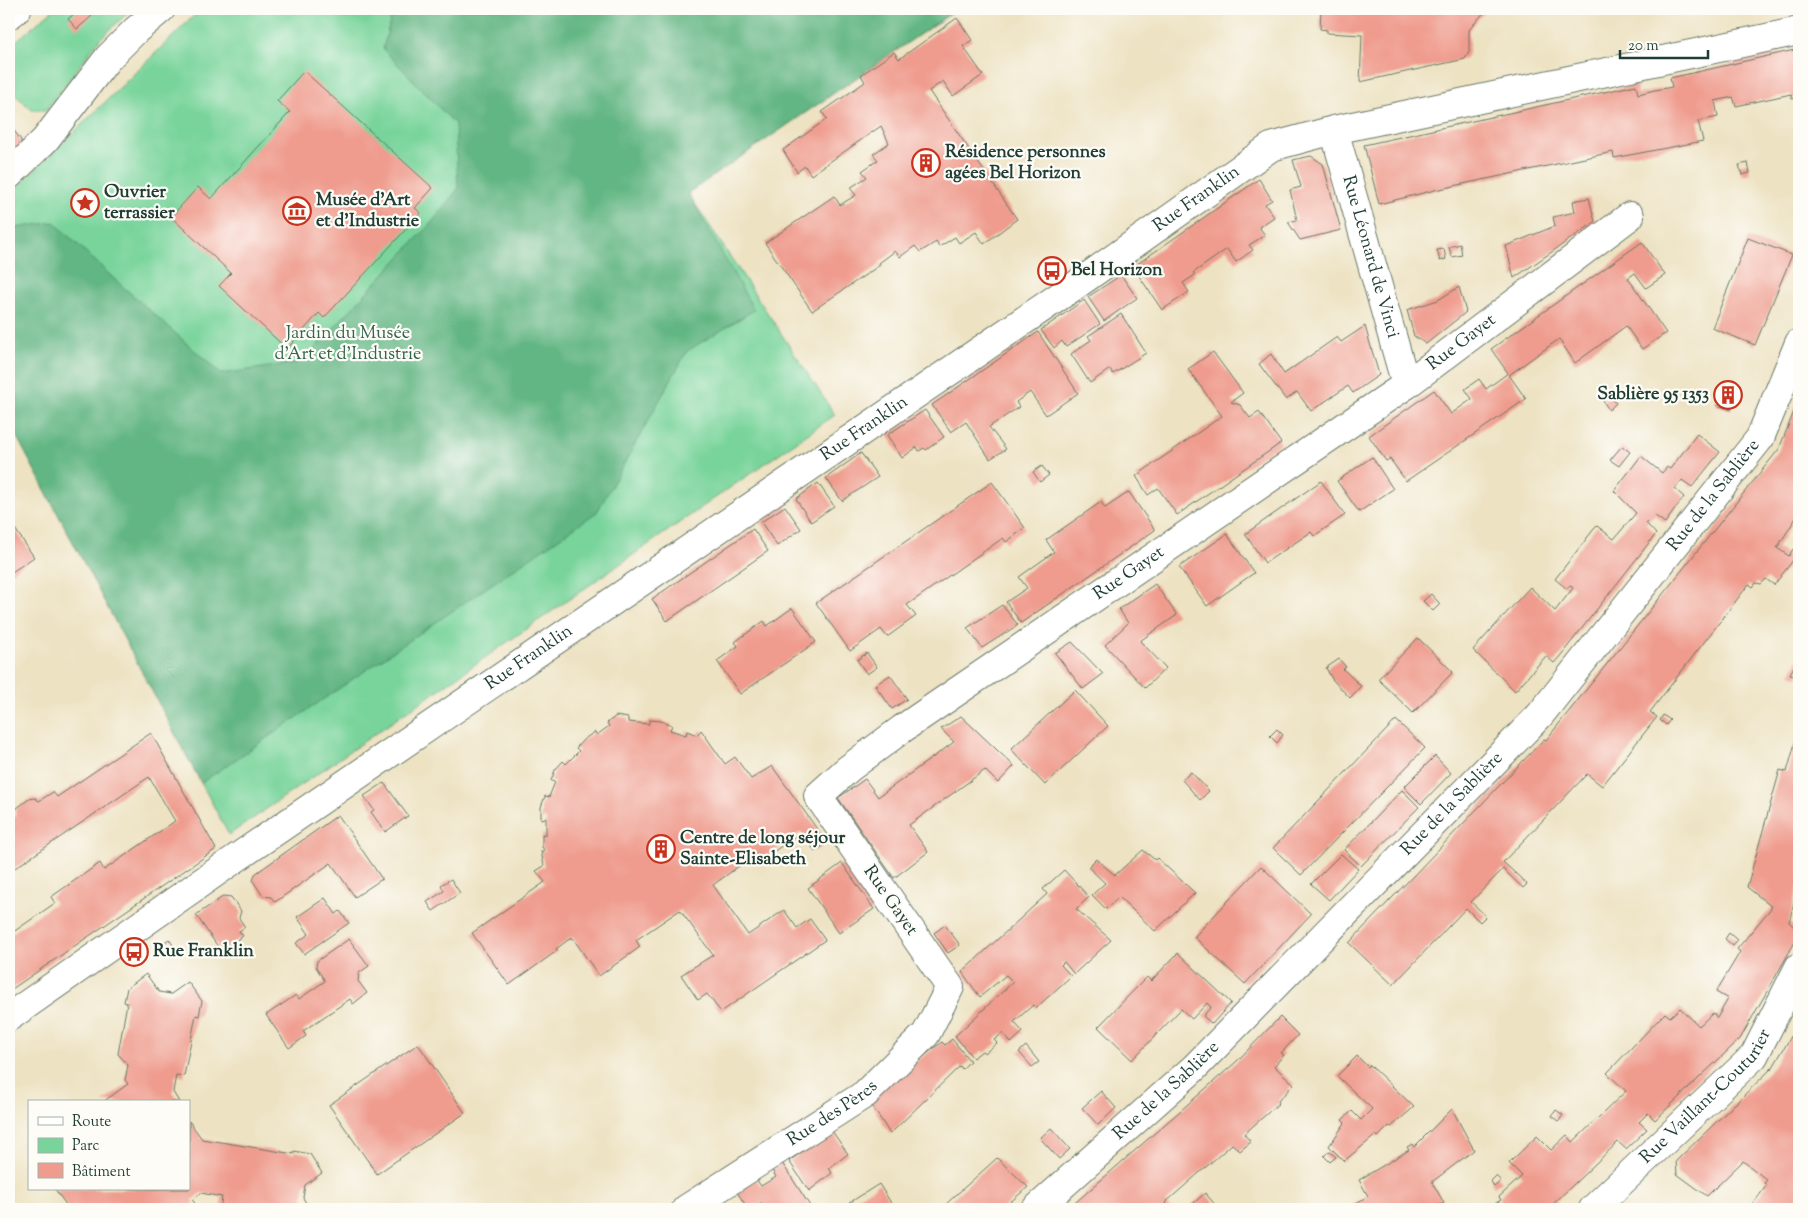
<svg xmlns="http://www.w3.org/2000/svg" width="1808" height="1218" font-family="'Sorts Mill Goudy',serif">
<rect width="100%" height="100%" fill="#fdfcf7"/>
<filter id="ink" filterUnits="userSpaceOnUse"><feTurbulence type="fractalNoise" baseFrequency=".02" numOctaves="2"/><feDisplacementMap in="SourceGraphic" scale="10" xChannelSelector="R" yChannelSelector="G"/><feConvolveMatrix kernelMatrix="1 2 1 2 8 2 1 2 1" color-interpolation-filters="sRGB"/></filter>
<filter id="wash" filterUnits="userSpaceOnUse"><feTurbulence type="fractalNoise" baseFrequency=".0096" numOctaves="4" result="noise"/><feDisplacementMap in="SourceGraphic" scale="20" xChannelSelector="R" yChannelSelector="G"/><feGaussianBlur stdDeviation="1.12" result="paint"/><feColorMatrix in="noise" values="0 0 0 0 0 0 0 0 0 0 0 0 0 0 0 0 0 1.4 0 .05"/><feComposite in="paint" operator="in"/></filter>
<g filter="url(#wash)">
<rect width="100%" height="100%" fill="#ede2c2"/>
<path fill="#79d49b" stroke="#4c8868" d="M54,9H132L100,39L46,110H32L9,89V47Z
M201,9H957L688,193L835,415L229,835L9,422V195Z"/>
<path fill="#62b683" stroke="#407a5c" d="M393,9H957L688,193L754,310L687,351L597,512L201,783L9,422V229L54,222L111,276L221,374L302,362L433,221L458,189L455,124L383,49Z"/>
<g id="blocks">
<path fill="#ef9c8e" d="M80,9H86L92,16L77,29L68,19Z
M1321,9H1487L1469,30V52L1465,59L1360,82L1362,35L1327,33V30L1320,29Z
M957,18L972,40L963,46L983,75L953,96L943,81L929,91L1017,219L984,244L976,232L959,243L955,237L939,247L936,242L920,252L915,246L900,257L895,251L879,263L880,265L812,311L765,243L834,196L840,205L856,195L850,188L867,177L862,171L878,160L873,154L889,143L881,126L811,175L805,166L797,172L783,150L827,119L822,112L865,82L861,75L894,52L899,59Z
M1799,49V92L1796,93L1797,98L1792,99L1791,94L1736,106L1733,97L1715,101L1718,117L1698,121L1703,141L1614,158L1613,152L1435,190L1379,204L1364,145L1636,85L1638,94L1655,90L1672,87L1670,78Z
M304,71L433,188L415,208L421,213L324,318L319,313L287,349L219,286L231,273L171,217L198,187L211,199L290,112L277,101Z
M9,124L21,140V145L9,161Z
M1311,156L1323,164L1341,230L1300,240L1288,222L1297,220L1290,190L1301,187L1293,160Z
M1748,163L1750,173L1742,175L1739,165Z
M1259,179L1272,200L1265,204L1274,217L1259,227L1265,235L1249,245L1253,250L1236,262L1227,249L1193,273L1195,275L1183,283L1189,292L1162,310L1133,267Z
M1589,198L1595,222L1514,278L1506,246L1555,226L1553,217L1575,212L1573,201Z
M1748,238L1792,255L1755,345L1712,328Z
M1642,242L1665,275L1646,288L1635,273L1628,278L1666,333L1642,349L1626,326L1575,363L1559,339L1509,375L1526,399L1406,481L1390,459L1386,461L1369,436L1434,390L1451,414L1472,399L1465,389L1479,379L1486,389L1508,373L1491,349Z
M1460,244L1462,255L1452,257L1449,247Z
M1444,249L1446,259L1440,261L1437,250Z
M1121,275L1137,298L1104,321L1088,297Z
M1459,287L1466,312L1426,344L1414,336L1407,310L1438,300Z
M1084,300L1100,324L1066,347L1062,341L1054,348L1041,330Z
M1121,314L1146,353L1113,374L1110,369L1090,383L1071,354L1091,340L1088,336Z
M1365,326L1379,375L1353,393L1348,386L1311,411L1297,392L1286,400L1259,364L1271,354L1284,374L1337,337L1341,342Z
M1038,332L1078,393L1046,415L1030,392L1016,402L1019,407L989,427L1006,449L990,459L966,422L951,432L932,405Z
M1213,352L1243,393L1231,402L1240,405L1250,418L1259,412L1281,443L1177,515L1158,488L1148,495L1136,476L1222,416L1188,369Z
M1723,384L1738,390L1731,410L1716,405Z
M1609,395L1616,403L1609,410L1603,401Z
M1799,399V513L1777,548L1789,556L1793,549L1799,552L1797,560L1794,559L1774,585L1766,579L1761,584L1756,583L1753,587L1749,584L1650,712L1657,717L1602,786L1587,774L1503,862L1527,884L1523,888L1503,869L1471,902L1486,916L1480,922L1466,908L1393,985L1349,943L1544,739L1546,740L1779,449Z
M925,410L944,437L926,450L924,448L919,451L917,447L902,458L887,435Z
M1697,434L1720,452L1692,487L1682,480L1675,489L1684,497L1665,523L1654,515L1646,523L1656,534L1561,655L1554,663L1546,656L1515,691L1473,650L1530,587L1555,611L1573,588L1570,585L1567,589L1555,579L1594,529L1597,526L1614,539L1636,513L1614,491L1641,456L1662,473L1667,467L1670,469Z
M1622,446L1630,452L1619,466L1610,460Z
M861,453L878,477L842,501L826,478Z
M1372,457L1393,489L1359,512L1337,481Z
M1042,466L1049,475L1040,482L1033,472Z
M1321,481L1345,515L1314,536L1311,532L1265,563L1245,534Z
M992,482L1025,528L1006,542L1003,538L907,605L916,616L887,637L881,629L850,651L816,603Z
M818,483L834,506L811,522L796,499Z
M1129,492L1155,530L1021,623L1006,602L1027,588L1019,577L1054,552L1046,540L1101,502L1105,508Z
M785,506L801,529L777,546L761,522Z
M9,520L34,557L9,574Z
M753,529L768,551L667,621L652,599Z
M1227,534L1254,573L1207,606L1179,567Z
M1155,584L1177,615L1140,641L1166,668L1145,688L1105,645L1128,623L1119,609Z
M1431,594L1440,604L1433,611L1423,601Z
M1002,605L1018,625L982,648L967,628Z
M792,608L816,642L740,694L717,661L738,646L735,642L739,639L764,621L767,626Z
M1418,638L1453,672L1413,713L1378,679Z
M1072,642L1103,674L1083,689L1055,653Z
M867,653L877,667L867,674L857,660Z
M1799,657V677L1790,674Z
M1339,659L1346,667L1343,669L1361,686L1350,698L1332,679L1326,668Z
M890,675L907,699L892,709L875,685Z
M1075,690L1108,726L1045,785L1011,749Z
M1663,715L1670,720L1666,725L1660,720Z
M616,716L628,718V722L649,724V720L661,721L672,725L670,730L686,735L687,731L697,735L701,730L725,764L735,757L751,779L772,766L827,843L815,851L801,832L762,860L757,853L713,885L748,935L784,910L797,928L810,919L825,940L721,1012L707,994L698,1000L681,975L713,955L680,910L636,940L640,947L599,976L572,937L556,949L557,951L509,985L472,933L545,882L536,871L544,866L541,851H545L542,847V834L546,835V818L541,819V807L545,796L549,797L555,782L551,781L555,770L563,761L566,764L579,751L576,748L584,739L595,732L597,735L609,726L607,723Z
M961,716L1014,766L998,783L985,770L909,825L928,852L894,878L838,798L865,779L878,797L954,742L941,729Z
M1396,720L1425,748L1301,875L1273,848Z
M1277,729L1283,735L1277,743L1270,736Z
M1799,729V884L1789,922L1799,932V935L1740,1039L1655,1120L1648,1113L1639,1122L1647,1129L1626,1149L1618,1142L1551,1206L1554,1209H1486L1501,1200L1499,1197L1522,1176L1509,1163L1537,1136L1551,1150L1567,1135L1573,1142L1626,1091L1607,1073L1665,1013L1670,1017L1680,1008L1699,1026L1713,1013L1717,1018L1728,999L1716,992L1740,952L1737,949L1772,907L1747,887L1780,770L1787,772Z
M151,733L216,849L9,991V935L55,903L51,897L100,863L104,870L175,821L149,777L9,872V821L16,817L15,811L17,808L29,799L35,798L39,801L53,792L57,797Z
M1435,756L1451,773L1421,804L1404,787Z
M1191,772L1209,791L1200,800L1182,780Z
M384,783L408,816L385,832L371,812L374,810L364,796Z
M1402,790L1419,807L1361,866L1344,850Z
M338,815L382,879L355,897L331,863L275,902L271,897L263,896L253,881L255,874Z
M1143,850L1155,860L1157,858L1195,893L1155,931L1119,897L1106,909L1092,895L1105,883L1088,867L1096,859L1115,875Z
M1341,854L1358,869L1329,900L1311,884Z
M842,863L874,909L839,933L808,888Z
M1261,866L1311,914L1245,984L1194,937Z
M1064,870L1089,897L1076,909L1111,940L1074,974L1064,962L1061,965L1071,976L1036,1008L1033,1005L1014,1022L1023,1032L1011,1043L1003,1033L994,1040L997,1043L985,1053L982,1051L973,1058L955,1036L1013,982L1006,975L980,997L962,972L1047,894L1043,889Z
M451,879L460,893L433,911L427,902L444,891L441,885Z
M224,896L231,897L241,911L239,918L245,927L239,931L243,936L221,951L196,915Z
M325,898L336,914L340,911L349,923L304,954L296,943L309,934L297,917Z
M945,925L960,945L948,953L934,933Z
M1729,933L1737,940L1733,946L1725,939Z
M169,939L176,950L170,954L162,944Z
M349,939L369,966L359,973L358,981L367,993L353,1004L350,999L303,1031L306,1036L289,1048L266,1015L296,995L299,999L325,981L316,967L317,961Z
M1178,953L1231,1003L1212,1024L1203,1016L1211,1007L1207,1003L1192,1019L1181,1009L1132,1060L1098,1027L1147,977L1151,981Z
M146,974L159,992L171,994L188,982L202,1001L199,1016L196,1015L184,1076L176,1075L173,1092L179,1102H103L128,1084L125,1080L128,1065L118,1054L127,1003L124,1002L127,988Z
M1280,1017L1298,1035L1281,1053L1284,1055L1274,1066L1294,1084L1278,1101L1279,1103L1244,1134L1251,1142L1240,1151L1232,1144L1165,1203L1171,1209H1068L1236,1062Z
M1799,1023V1209H1749L1767,1185L1764,1183L1767,1180L1743,1161L1707,1196L1677,1174L1676,1161L1773,1067Z
M952,1039L970,1061L962,1069L960,1066L890,1134L868,1099L942,1042L945,1045Z
M418,1044L465,1113L377,1174L329,1105Z
M1026,1046L1039,1062L1032,1067L1019,1052Z
M1357,1056L1368,1067L1370,1065L1414,1107L1391,1127L1389,1126L1378,1137L1376,1135L1344,1161L1329,1146L1345,1123L1342,1120L1352,1111L1361,1120L1372,1109L1337,1076Z
M1101,1091L1116,1108L1098,1125L1082,1108Z
M1452,1109L1474,1150L1432,1182L1444,1203L1432,1209H1355L1353,1205L1368,1196L1359,1180L1409,1150L1407,1147L1412,1144L1414,1147Z
M1556,1110L1563,1115L1559,1121L1552,1116Z
M189,1121L202,1139L294,1154V1151L310,1154L322,1173L305,1185L303,1198L310,1209H220L222,1197L201,1193L192,1200L195,1203L187,1209H69L55,1189H189Z
M1051,1128L1070,1149L1059,1159L1040,1138Z
M832,1131L848,1154L829,1168L832,1173L809,1191L789,1161Z
M1329,1151L1336,1157L1330,1162L1324,1156Z
M997,1158L1028,1187L1002,1209H951L946,1204Z
M782,1163L812,1209H765L761,1203L748,1209L737,1192L756,1179L761,1186L776,1177L772,1170Z
M1496,1176L1501,1181L1494,1187L1491,1181Z
M879,1184L895,1209H853L849,1203Z
M1205,1193L1219,1209H1187Z"/>
</g>
</g>
<g filter="url(#ink)">
<use href="#blocks" fill-opacity="0" stroke="#677766" stroke-width="1"/>
<g fill="none" stroke-linecap="round" stroke-linejoin="round">
<defs>
<g id="minor">
<path d="M9,15L17,9"/>
<path id="s1" d="M1334,130L1406,385"/>
<path d="M9,175L45,140L108,58L136,30L161,9"/>
<path id="s2" d="M9,1017L232,861L1076,285L1271,147L1334,130L1799,31"/>
<path id="s3" d="M686,1209L865,1094L926,1034L950,987L818,796L848,769L902,729L1406,385L1630,216"/>
<path id="s4" d="M1036,1209L1194,1068L1540,715L1760,438L1799,343"/>
<path id="s5" d="M1593,1209L1754,1056L1799,967"/>
</g>
</defs>
<use href="#minor" stroke="#677766" stroke-width="30"/>
<use href="#minor" stroke="#fff" stroke-width="28"/>
</g>
</g>
<defs>
<symbol id="building-ring" viewBox="-11 -11 22 22"><circle r="9.5" fill="#fdfcf7" stroke="#c8321e" stroke-width="1.5"/><path d="M-4-6H4V6H1V3H-1V6H-4ZM-2.5-4.3h1.7v1.8h-1.7ZM.8-4.3h1.7v1.8H.8ZM-2.5-1h1.7V.8h-1.7ZM.8-1h1.7V.8H.8Z" fill="#c8321e"/></symbol>
<symbol id="sight-ring" viewBox="-11 -11 22 22"><circle r="9.5" fill="#fdfcf7" stroke="#c8321e" stroke-width="1.5"/><path d="M0-6L1.8-2.2L6-1.7L2.9 1.2L3.7 5.4L0 3.3L-3.7 5.4L-2.9 1.2L-6-1.7L-1.8-2.2Z" fill="#c8321e"/></symbol>
<symbol id="museum-ring" viewBox="-11 -11 22 22"><circle r="9.5" fill="#fdfcf7" stroke="#c8321e" stroke-width="1.5"/><path d="M0-6L6-3V-2H-6V-3ZM-5-1h2V3h-2ZM-1-1h2V3h-2ZM3-1h2V3H3ZM-6 4H6V6H-6Z" fill="#c8321e"/></symbol>
<symbol id="bus-ring" viewBox="-11 -11 22 22"><circle r="9.5" fill="#fdfcf7" stroke="#c8321e" stroke-width="1.5"/><path d="M-5-6H5V4H4V6H2V4H-2V6H-4V4H-5ZM-3.5-4V0h7V-4ZM-3.5 1.2v1.5H-2V1.2ZM2 1.2v1.5H3.5V1.2Z" fill="#c8321e"/></symbol>
</defs>
<g fill-rule="evenodd">
<use href="#building-ring" x="910" y="147" width="32" height="32"/>
<use href="#sight-ring" x="69" y="187" width="32" height="32"/>
<use href="#museum-ring" x="281" y="195" width="32" height="32"/>
<use href="#bus-ring" x="1036" y="255" width="32" height="32"/>
<use href="#building-ring" x="1712" y="379" width="32" height="32"/>
<use href="#building-ring" x="645" y="833" width="32" height="32"/>
<use href="#bus-ring" x="118" y="936" width="32" height="32"/>
</g>
<g text-anchor="middle" dominant-baseline="central" stroke-width="4.5" stroke-linejoin="round" paint-order="stroke">
<g font-size="18" font-weight="bold" fill="#1f3d34" stroke="#fdfcf7" text-anchor="start">
<text x="945" y="153">Résidence personnes<tspan x="945" dy="21">agées Bel Horizon</tspan></text>
<text x="104" y="193">Ouvrier<tspan x="104" dy="21">terrassier</tspan></text>
<text x="316" y="201">Musée d'Art<tspan x="316" dy="21">et d'Industrie</tspan></text>
<text x="1071" y="271">Bel Horizon</text>
<text x="1709" y="395" text-anchor="end">Sablière 95 1353</text>
<text x="680" y="839">Centre de long séjour<tspan x="680" dy="21">Sainte-Elisabeth</tspan></text>
<text x="153" y="952">Rue Franklin</text>
</g>
<g font-size="18" fill="#1f3d34" stroke="#fdfcf7">
<text stroke="none"><textPath href="#s2" startOffset="1442">Rue Franklin</textPath></text>
<text stroke="none"><textPath href="#s1" startOffset="132">Rue Léonard de Vinci</textPath></text>
<text stroke="none"><textPath href="#s3" startOffset="1371">Rue Gayet</textPath></text>
<text stroke="none"><textPath href="#s2" startOffset="1038">Rue Franklin</textPath></text>
<text stroke="none"><textPath href="#s4" startOffset="986">Rue de la Sablière</textPath></text>
<text stroke="none"><textPath href="#s3" startOffset="966">Rue Gayet</textPath></text>
<text stroke="none"><textPath href="#s2" startOffset="632">Rue Franklin</textPath></text>
<text stroke="none"><textPath href="#s4" startOffset="581">Rue de la Sablière</textPath></text>
<text transform="translate(890 901) rotate(55)">Rue Gayet</text>
<text stroke="none"><textPath href="#s4" startOffset="176">Rue de la Sablière</textPath></text>
<text stroke="none"><textPath href="#s5" startOffset="160">Rue Vaillant-Couturier</textPath></text>
<text stroke="none"><textPath href="#s3" startOffset="175">Rue des Pères</textPath></text>
</g>
<g font-size="18" fill="#36634e" stroke="#fdfcf7">
<text x="348" y="334">Jardin du Musée<tspan x="348" dy="21">d'Art et d'Industrie</tspan></text>
</g>
</g>
<rect width="1808" height="1218" fill="none" stroke="#fdfcf7" stroke-width="30"/>
<rect x="28" y="1100" width="162" height="90" fill="#fdfcf7" stroke="#a4b0a9"/>
<rect x="38" y="1117" width="25" height="8" fill="#ffffff" stroke="#a4b0a9"/>
<text x="72" y="1126" font-size="15" fill="#1f3d34">Route</text>
<rect x="38" y="1138" width="25" height="15" fill="#79d49b" stroke="#a4b0a9"/>
<text x="72" y="1150" font-size="15" fill="#1f3d34">Parc</text>
<rect x="38" y="1163" width="25" height="15" fill="#ef9c8e" stroke="#a4b0a9"/>
<text x="72" y="1176" font-size="15" fill="#1f3d34">Bâtiment</text>
<path d="M1620 50v8h88v-8" fill="none" stroke="#1f3d34" stroke-width="2.5"/>
<text x="1628" y="50" font-size="15" fill="#1f3d34" stroke="#fdfcf7" stroke-width="4" paint-order="stroke">20 m</text>
</svg>
